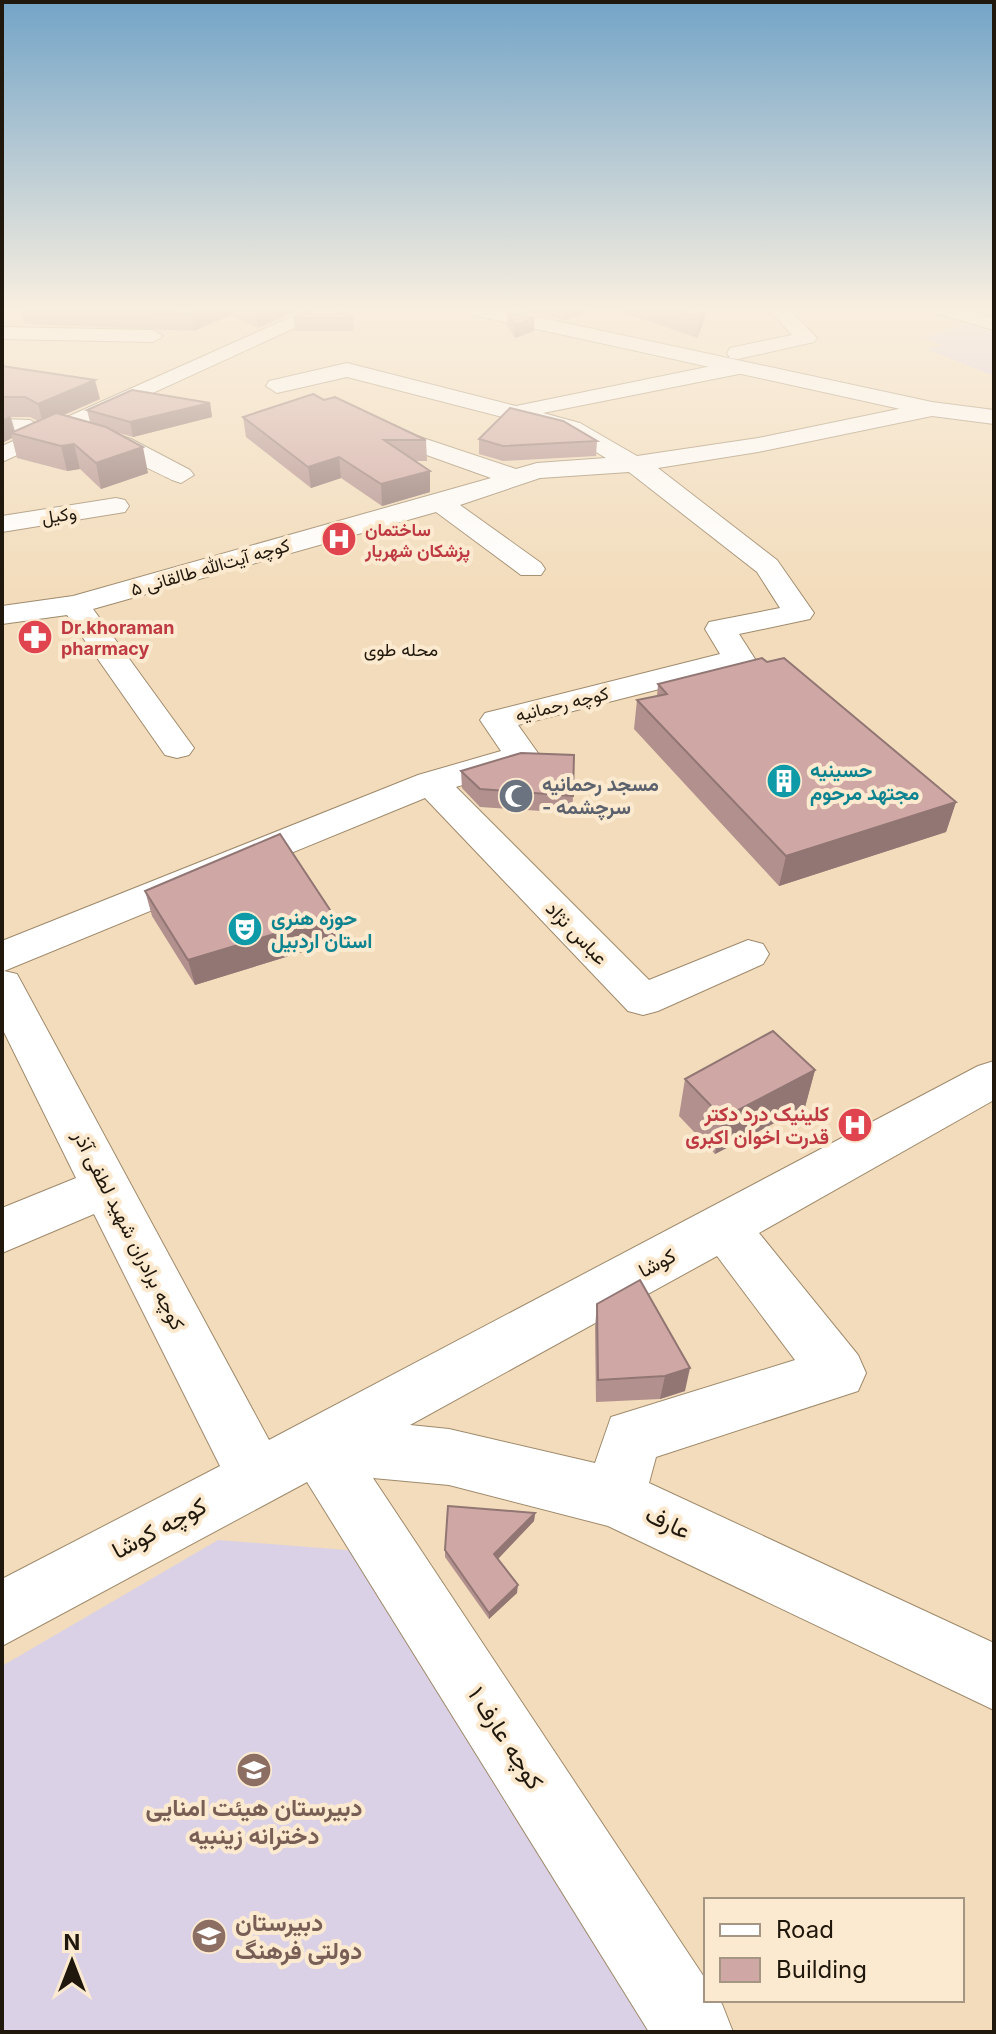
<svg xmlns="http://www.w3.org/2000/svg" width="996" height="2034" font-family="Inter,Vazirmatn,sans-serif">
<rect width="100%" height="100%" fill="#f2dcbb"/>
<path fill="#dad1e6" d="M975,320L994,327V376L926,349L943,345L924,338Z
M218,1540L372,1552L667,2032H2V1666Z"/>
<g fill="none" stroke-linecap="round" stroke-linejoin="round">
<defs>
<path id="street" d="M768,309H789L817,338L814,342L738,359L730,358L727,353L730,348L792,335Z
M933,309H965L994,318V330L936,313Z
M2,327L153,330L163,336L153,342L2,339Z
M736,361L744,363L747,368L744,373L543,413L580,423L637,456L758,438L932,402L944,409L932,416L758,452L658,468L777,560L814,613L810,619L739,634L755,659L750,666L518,725L540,756L534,763L456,787L649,980L748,940L763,944L769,954L763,964L658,1011L643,1015L628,1011L425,798L4,971L17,974L23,985L269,1440L978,1066L994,1061V1100L759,1233L858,1355L866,1373L858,1391L656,1457L649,1483L994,1643V1710L608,1526L449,1485L373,1478L706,1980V2000H719L722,2004L733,2032H649L307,1482L2,1646V1579L220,1466L94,1214L2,1253V1208L76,1178L2,1028V941L418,775L501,751L480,720L485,713L720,654L705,629L709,622L780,608L757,572L629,472L540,478L460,505L541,563L545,569L541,575H521L436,512L93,609L194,748L189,755L177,758L165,755L67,615L2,624V606L73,596L491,478L393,443L390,438L393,433L402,431L516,469L537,463L606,458L564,433L347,377L277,393L266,386L269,381L347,363L516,406ZM717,1256L795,1360L611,1417L595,1463L449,1429L410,1425Z
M2,419L30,420L42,427L30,434L2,433Z
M91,426L131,439L190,470L194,475L181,483L172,480C159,473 83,438 79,433Z
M116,498L125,500L129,506L125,512L2,532V516Z"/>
<path id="secondary" d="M309,309H336L2,462V446Z
M463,309H501L932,402L994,410V424L932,416L473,315Z"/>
</defs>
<use href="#street" stroke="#9f8a6c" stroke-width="2"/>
<use href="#secondary" stroke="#9f8a6c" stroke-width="2"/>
<use href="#street" fill="#fff" fill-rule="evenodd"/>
<use href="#secondary" fill="#fff" fill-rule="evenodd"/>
</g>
<path fill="#b2908e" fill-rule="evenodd" d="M21,309H301L258,328L231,315L194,331L25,324Z
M511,309H595L566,320Z
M612,309H707L706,316L697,338Z
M507,313L534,331L515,338L507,326Z
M294,318H353L354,331H295Z
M2,366L100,399L64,415L90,422L87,410L210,403L212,417L133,437L115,432L148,473L101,489L80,469L67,471L17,458L12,438L2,443ZM11,417H30L38,421L15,431Z
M324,400L426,440L427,461H415L430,471V492L382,506L341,478L311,488L246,437L243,417Z
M479,439L597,441L596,456L503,461L479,454Z
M658,684L956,802L946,832L779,886L634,729L637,700L657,696Z
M461,771L573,796L572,813L480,807L462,788Z
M145,891L338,941L195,985L152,916Z
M815,1070L805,1107L715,1154L679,1116L685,1079Z
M597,1304L685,1391L660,1399L596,1402L595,1327Z
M535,1513L534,1521L498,1559L517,1593L489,1619L445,1557V1550Z"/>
<path fill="#917674" d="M201,309H230L231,315L194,331L191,313Z
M259,309H301L258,328L256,310Z
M566,309H595L566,320Z
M702,309H707L706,316L697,338L699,317Z
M534,318V331L515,338V325Z
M95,380L100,399L43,424L38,404Z
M210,403L212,417L133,437L130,422Z
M10,416L15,434L11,433L12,438L2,443V420Z
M74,444L80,469L67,471L61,446Z
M143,447L148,473L101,489L96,463Z
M339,457L341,478L311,488L308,467Z
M430,471V492L382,506L381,484Z
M956,802L946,832L779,886L786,856Z
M334,916L338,941L195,985L188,960Z
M815,1070L805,1107L715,1154L723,1118Z
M690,1368L685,1391L660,1399L665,1376Z
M535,1513L534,1521L495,1562L494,1554Z
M518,1585L517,1593L489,1619V1613Z"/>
<path fill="#cfa8a5" stroke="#917674" stroke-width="2" d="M86,309H201L191,313Z
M313,309H333L353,318H294Z
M674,309H702L699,317Z
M507,313L534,318L515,325Z
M2,366L95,380L38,404L25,397H2Z
M132,390L210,403L130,422L87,410Z
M313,394L324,400L335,397L426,440H384L430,471L381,484L339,457L308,467L243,417Z
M510,408L563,421L597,441L503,446L479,439Z
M56,413L106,427L143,447L96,463L74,444L61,446L11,433Z
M762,658L767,662L784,658L956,802L786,856L637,700L667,694L658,684Z
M521,753L574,755L573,796L480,789L461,771Z
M280,834L334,916L188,960L145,891Z
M773,1031L815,1070L723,1118L685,1079Z
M640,1280L690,1368L665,1376L598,1380L597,1304Z
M448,1506L535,1513L494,1554L518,1585L489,1613L445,1550Z"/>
<linearGradient id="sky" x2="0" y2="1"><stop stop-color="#73a4c7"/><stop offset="0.52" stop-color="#f9efe0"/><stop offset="1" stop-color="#f9efe0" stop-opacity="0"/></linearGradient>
<rect width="996" height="594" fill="url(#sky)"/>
<defs>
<symbol id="hospital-disc" viewBox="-11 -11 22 22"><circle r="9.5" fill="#e0444e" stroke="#fcead0"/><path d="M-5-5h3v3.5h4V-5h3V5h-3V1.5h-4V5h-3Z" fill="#fff"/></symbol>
<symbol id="pharmacy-disc" viewBox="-11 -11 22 22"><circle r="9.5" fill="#e0444e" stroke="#fcead0"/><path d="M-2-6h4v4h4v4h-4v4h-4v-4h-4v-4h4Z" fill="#fff"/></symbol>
<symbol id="building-disc" viewBox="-11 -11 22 22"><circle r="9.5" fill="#0f9aa8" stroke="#fcead0"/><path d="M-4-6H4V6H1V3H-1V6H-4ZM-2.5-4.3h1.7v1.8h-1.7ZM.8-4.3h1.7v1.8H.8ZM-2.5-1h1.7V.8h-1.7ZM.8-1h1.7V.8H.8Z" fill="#fff"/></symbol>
<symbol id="mosque-disc" viewBox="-11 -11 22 22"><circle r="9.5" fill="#6b7280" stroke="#fcead0"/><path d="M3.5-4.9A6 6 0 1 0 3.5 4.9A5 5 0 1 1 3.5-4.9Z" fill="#fff"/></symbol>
<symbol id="theatre-disc" viewBox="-11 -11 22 22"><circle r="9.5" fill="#0f9aa8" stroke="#fcead0"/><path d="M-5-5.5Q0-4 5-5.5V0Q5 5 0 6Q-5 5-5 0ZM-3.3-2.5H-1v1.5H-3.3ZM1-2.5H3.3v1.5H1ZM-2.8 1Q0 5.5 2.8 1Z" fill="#fff"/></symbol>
<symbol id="school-disc" viewBox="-11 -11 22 22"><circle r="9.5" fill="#8d6e63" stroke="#fcead0"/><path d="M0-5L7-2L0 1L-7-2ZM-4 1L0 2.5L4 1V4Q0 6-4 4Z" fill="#fff"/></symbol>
</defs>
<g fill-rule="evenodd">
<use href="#hospital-disc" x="319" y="519" width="40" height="40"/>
<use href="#pharmacy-disc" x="15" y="617" width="40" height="40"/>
<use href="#building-disc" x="764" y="761" width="40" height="40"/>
<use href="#mosque-disc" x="496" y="776" width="40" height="40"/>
<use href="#theatre-disc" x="225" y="909" width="40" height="40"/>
<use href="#hospital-disc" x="835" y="1105" width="40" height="40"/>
<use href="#school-disc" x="234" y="1750" width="40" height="40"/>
<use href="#school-disc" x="189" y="1916" width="40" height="40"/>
</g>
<g text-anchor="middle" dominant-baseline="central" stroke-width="8" stroke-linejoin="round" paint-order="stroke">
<g font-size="18" fill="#20180c" stroke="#fcead0">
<text transform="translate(59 515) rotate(-9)">وکیل</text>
<text transform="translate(210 567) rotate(-16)">کوچه آیت‌الله طالقانی ۵</text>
<text transform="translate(562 704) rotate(-14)">کوچه رحمانیه</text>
</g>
<g font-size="18" font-weight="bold" fill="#be3a42" stroke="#fcead0" text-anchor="start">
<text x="365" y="529">ساختمان<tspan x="365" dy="21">پزشکان شهریار</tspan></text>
<text x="61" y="627">Dr.khoraman<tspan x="61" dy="21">pharmacy</tspan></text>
</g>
<g font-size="18" fill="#20180c" stroke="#fcead0">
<text x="401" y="649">محله طوی</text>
</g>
<g font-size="20" font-weight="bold" fill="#0d838f" stroke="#fcead0" text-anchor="start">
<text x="810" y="770">حسینیه<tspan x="810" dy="23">مجتهد مرحوم</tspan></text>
<text x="271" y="918">حوزه هنری<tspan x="271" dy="23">استان اردبیل</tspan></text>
</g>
<g font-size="20" font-weight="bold" fill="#5b616d" stroke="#fcead0" text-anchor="start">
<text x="542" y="784">مسجد رحمانیه<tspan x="542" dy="23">- سرچشمه</tspan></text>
</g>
<g font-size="20" fill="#20180c" stroke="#fcead0">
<text transform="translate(577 933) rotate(46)">عباس نژاد</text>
<text transform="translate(129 1230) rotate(63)">کوچه برادران شهید لطفی آذر</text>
<text transform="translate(657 1263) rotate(-28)">کوشا</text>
</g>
<g font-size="20" font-weight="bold" fill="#be3a42" stroke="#fcead0" text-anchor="end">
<text x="829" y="1114">کلینیک درد دکتر<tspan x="829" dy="23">قدرت اخوان اکبری</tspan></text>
</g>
<g font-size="24" fill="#20180c" stroke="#fcead0">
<text transform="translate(668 1522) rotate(25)">عارف</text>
<text transform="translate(159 1528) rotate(-28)">کوچه کوشا</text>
<text transform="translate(506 1738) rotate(57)">کوچه عارف ۱</text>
</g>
<g font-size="24" font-weight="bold" fill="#785e54" stroke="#fcead0">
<text x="254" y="1807">دبیرستان هیئت امنایی<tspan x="254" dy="28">دخترانه زینبیه</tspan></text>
<text x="235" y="1922" text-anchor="start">دبیرستان<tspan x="235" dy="28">دولتی فرهنگ</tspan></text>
</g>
</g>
<rect width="996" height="2034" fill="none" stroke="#20180c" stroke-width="8"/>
<rect x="704" y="1898" width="260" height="104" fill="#fcead0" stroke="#a49682" stroke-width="2"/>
<rect x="720" y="1924" width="40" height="12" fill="#ffffff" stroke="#a49682" stroke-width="2"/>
<text x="776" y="1938" font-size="24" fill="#20180c">Road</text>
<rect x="720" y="1958" width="40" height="24" fill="#cfa8a5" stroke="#a49682" stroke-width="2"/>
<text x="776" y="1978" font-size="24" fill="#20180c">Building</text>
<g transform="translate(72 1962)" stroke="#fcead0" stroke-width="6" paint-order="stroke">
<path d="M0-6L14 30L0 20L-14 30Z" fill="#20180c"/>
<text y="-12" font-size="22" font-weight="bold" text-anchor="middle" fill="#20180c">N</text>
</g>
</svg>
